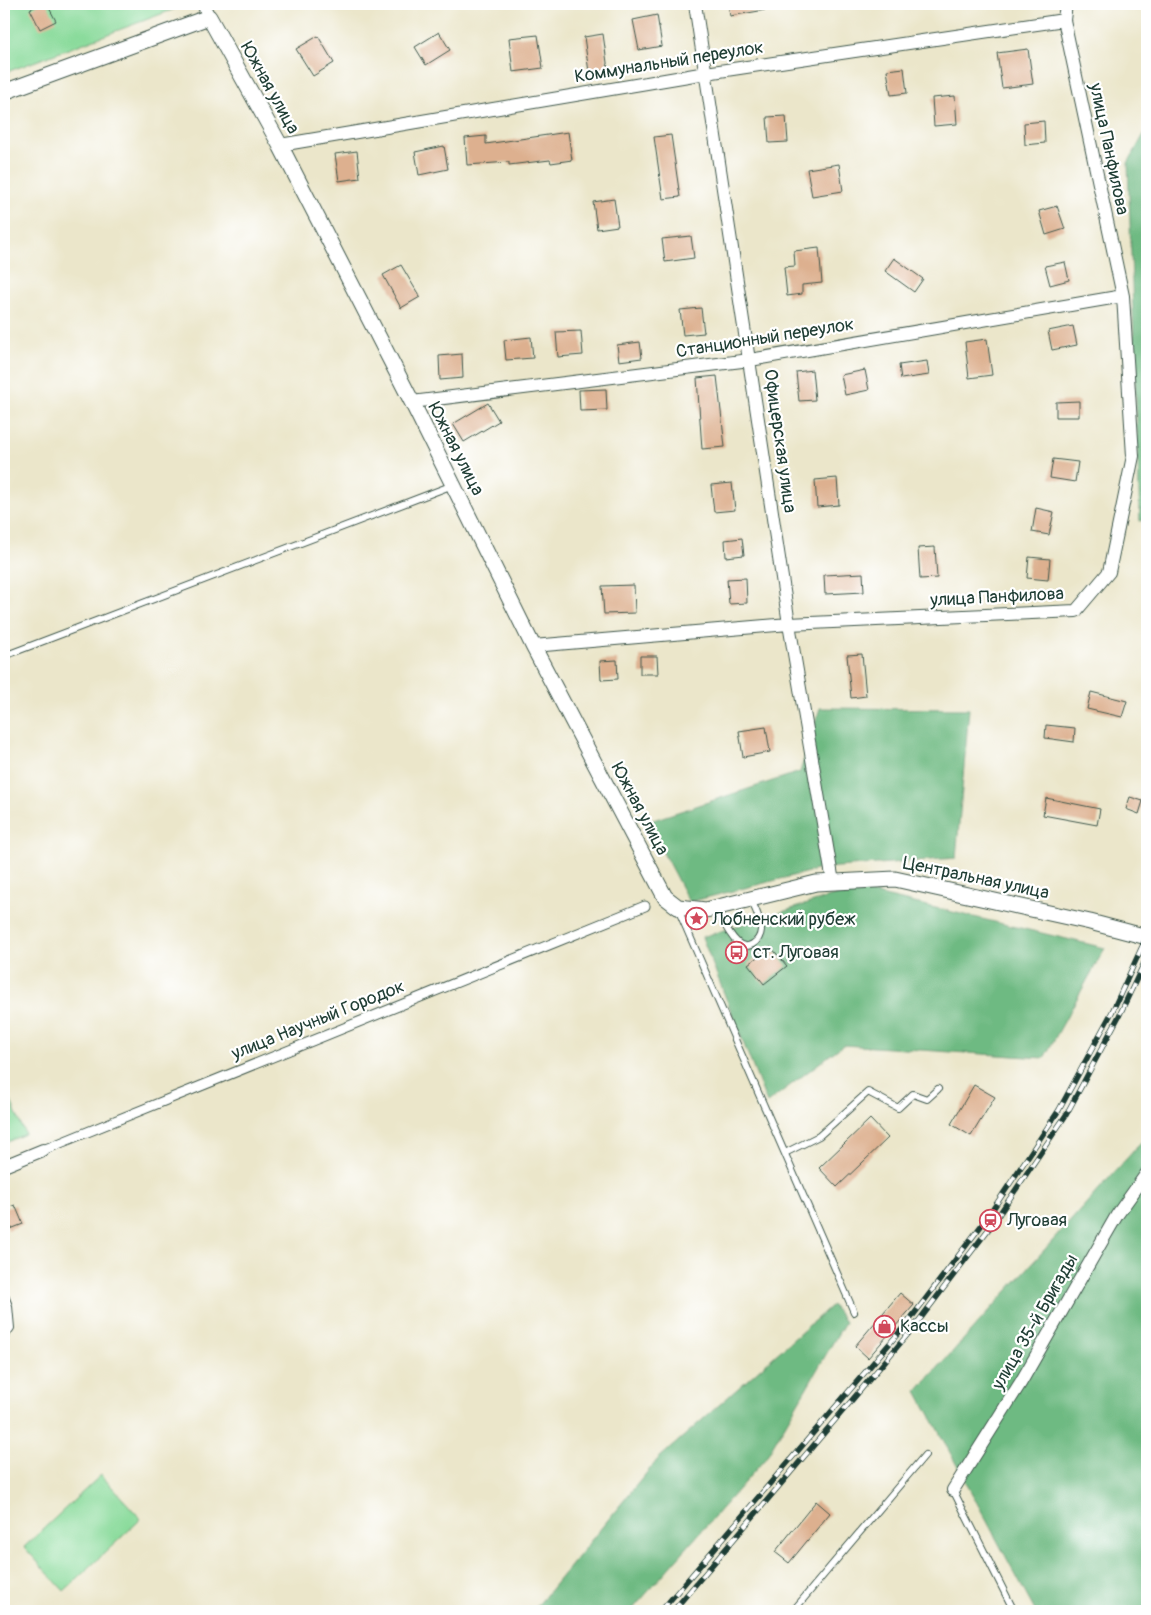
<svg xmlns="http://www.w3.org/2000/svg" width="1151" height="1615" font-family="Pangolin,sans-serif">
<rect width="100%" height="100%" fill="#fff"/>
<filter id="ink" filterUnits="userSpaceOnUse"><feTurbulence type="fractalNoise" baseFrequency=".02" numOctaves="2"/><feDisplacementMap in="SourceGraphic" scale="10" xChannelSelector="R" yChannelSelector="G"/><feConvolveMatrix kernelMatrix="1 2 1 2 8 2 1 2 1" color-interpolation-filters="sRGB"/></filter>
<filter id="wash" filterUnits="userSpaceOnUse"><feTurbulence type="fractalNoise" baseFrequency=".0096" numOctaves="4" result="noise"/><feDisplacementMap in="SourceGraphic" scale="20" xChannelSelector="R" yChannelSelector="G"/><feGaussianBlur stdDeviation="1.12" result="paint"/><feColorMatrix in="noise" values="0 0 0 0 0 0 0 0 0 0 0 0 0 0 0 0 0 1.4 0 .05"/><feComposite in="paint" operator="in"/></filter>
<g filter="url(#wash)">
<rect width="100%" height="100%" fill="#ebe6ca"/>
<path fill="#88da9a" stroke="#548c67" d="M4,4H188L4,73Z
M4,1085L25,1134L7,1142L4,1134Z
M101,1475L141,1519L64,1591L24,1547Z"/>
<path fill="#6eba82" stroke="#467c5b" d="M1147,129V519L1140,521L1128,163Z
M820,708L969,709L956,858L824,868L689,902L647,822L800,772Z
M855,889L1105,948L1044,1058L843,1045L767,1103L702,937Z
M1147,1136V1611H1035L917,1391Z
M832,1305L845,1322L765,1459L631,1611H533L658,1459Z"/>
<g id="blocks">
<path fill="#ddb08f" d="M40,4H47L56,21L40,29L30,9Z
M728,4H764L765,10L730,16Z
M657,15L662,46L639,50L633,20Z
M439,32L450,50L426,65L415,47Z
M603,34L608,70L589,72L584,37Z
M538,35L543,68L513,72L509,38Z
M318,36L334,63L313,76L296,49Z
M1028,49L1033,84L1002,88L997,53Z
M904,68L907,93L891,95L887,70Z
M955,96L957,124L934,126L932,98Z
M786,116L788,142L769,143L767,117Z
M1044,121L1045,143L1025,145L1024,123Z
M568,132L572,160L551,163L550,160L509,165V162L467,165L465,138L486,136V144Z
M671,135L680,197L663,199L654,137Z
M444,146L448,169L419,175L415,152Z
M357,151L360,178L339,181L335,154Z
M839,164L843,191L812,196L807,169Z
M614,199L618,226L597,229L593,202Z
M1057,206L1065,229L1046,235L1039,211Z
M691,236L694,258L665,262L662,239Z
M819,248L822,283L802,285V294L787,296L784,267L795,266L794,251Z
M894,258L923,279L914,292L885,271Z
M1065,262L1069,280L1050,285L1045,266Z
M401,265L420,297L401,308L383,275Z
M701,308L704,333L683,335L680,310Z
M1073,326L1077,345L1052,350L1048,331Z
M581,331L583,355L558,357L556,332Z
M531,337L533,358L506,360L504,340Z
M987,339L992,375L969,378L965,342Z
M640,342L642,358L619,361L617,345Z
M462,354L463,378L440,380L439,356Z
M927,361L929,375L901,379L899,365Z
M812,370L815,400L799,401L796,372Z
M865,370L869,390L845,395L841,375Z
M717,376L725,447L702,449L697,378Z
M606,389L607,410L580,411L579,390Z
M1079,401V417H1056V402Z
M488,403L499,421L464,442L453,424Z
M1053,459L1078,462L1075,482L1050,478Z
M837,478L839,505L817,507L815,480Z
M732,483L735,510L714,512L711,485Z
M1036,508L1054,512L1049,535L1032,532Z
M742,538L744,555L726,557L725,540Z
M935,547L937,578L920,579L918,548Z
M1029,557L1050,559L1048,580L1027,578Z
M863,573L864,592L825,594L824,575Z
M746,578L747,603L729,604L727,579Z
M634,585L635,613L604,614L602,586Z
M862,654L866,696L851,698L847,655Z
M640,656H657L658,674H640Z
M617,660L618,679L601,680L600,661Z
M1091,692L1127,701L1122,717L1087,709Z
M1046,725L1075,728L1074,742L1045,738Z
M766,727L770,752L743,757L739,731Z
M1130,797L1143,801L1139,814L1126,809Z
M1046,798L1100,809L1097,825L1043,815Z
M771,947L787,966L764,984L748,964Z
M974,1085L995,1097L971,1136L951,1124Z
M870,1119L888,1138L837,1187L819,1168Z
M15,1205L23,1224L8,1230L4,1219V1209Z
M900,1293L914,1305L868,1358L855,1346Z
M816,1501L830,1513L789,1563L775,1552Z"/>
</g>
</g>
<g filter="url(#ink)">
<use href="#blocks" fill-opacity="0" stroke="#3e564a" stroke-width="1"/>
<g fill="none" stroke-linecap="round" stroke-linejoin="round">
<defs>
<path id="service" d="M4,656L453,485
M716,908C722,919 728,934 737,942C747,952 760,942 761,930C761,919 755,908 751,900
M678,909L854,1312
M785,1153L819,1136L868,1092L898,1108L913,1094L927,1099L938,1089
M4,1293L9,1306L11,1328L4,1338
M953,1490L1014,1611
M793,1611L925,1455"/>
<path id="pedestrian" d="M43,1150L645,906"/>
<path id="minor" d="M203,4L209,17
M695,4L789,624L833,882
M280,145L706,73L1064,20
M412,402L750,360L1123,296
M533,646L789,624L1076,611L1109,572L1133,456L1123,296L1064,20L1066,4
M4,1166L43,1150
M953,1490L1021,1382L1117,1215L1147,1173"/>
<path id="tertiary" d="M4,92L209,17L280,145L412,402L533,646L665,897L678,907L706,910L816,883L895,879L1090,922L1147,937"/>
</defs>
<use href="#service" stroke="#3e564a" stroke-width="8"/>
<use href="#pedestrian" stroke="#3e564a" stroke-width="11"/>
<use href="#minor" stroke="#3e564a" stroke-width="14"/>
<use href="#tertiary" stroke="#3e564a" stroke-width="17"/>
<use href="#service" stroke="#fff" stroke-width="6"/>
<use href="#pedestrian" stroke="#fff" stroke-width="9"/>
<use href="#minor" stroke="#fff" stroke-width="12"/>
<use href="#tertiary" stroke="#fff" stroke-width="15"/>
<defs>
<path id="rail" d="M661,1611L908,1322L987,1218L1059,1110L1112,1012L1147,936
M673,1611L914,1327L994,1222L1066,1115L1119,1016L1147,957"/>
</defs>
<use href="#rail" stroke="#1f3d34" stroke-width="5.5"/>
<use href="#rail" stroke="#fff" stroke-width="4" stroke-dasharray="11" stroke-linecap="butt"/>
</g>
</g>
<defs>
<symbol id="sight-ring" viewBox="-11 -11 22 22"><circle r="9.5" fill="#fff" stroke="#d1495b" stroke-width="1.5"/><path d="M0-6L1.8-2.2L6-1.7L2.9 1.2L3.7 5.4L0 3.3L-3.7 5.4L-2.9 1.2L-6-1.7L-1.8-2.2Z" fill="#d1495b"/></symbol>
<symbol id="bus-ring" viewBox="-11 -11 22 22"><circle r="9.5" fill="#fff" stroke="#d1495b" stroke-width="1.5"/><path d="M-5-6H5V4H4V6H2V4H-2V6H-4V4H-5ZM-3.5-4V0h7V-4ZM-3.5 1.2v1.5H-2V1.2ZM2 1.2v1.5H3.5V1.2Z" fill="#d1495b"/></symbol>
<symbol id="station-ring" viewBox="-11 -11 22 22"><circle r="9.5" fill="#fff" stroke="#d1495b" stroke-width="1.5"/><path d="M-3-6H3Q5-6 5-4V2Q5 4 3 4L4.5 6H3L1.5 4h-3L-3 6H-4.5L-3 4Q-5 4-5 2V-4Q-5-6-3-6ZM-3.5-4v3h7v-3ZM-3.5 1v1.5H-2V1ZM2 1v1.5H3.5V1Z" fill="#d1495b"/></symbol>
<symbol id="shop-ring" viewBox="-11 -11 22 22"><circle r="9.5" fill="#fff" stroke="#d1495b" stroke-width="1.5"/><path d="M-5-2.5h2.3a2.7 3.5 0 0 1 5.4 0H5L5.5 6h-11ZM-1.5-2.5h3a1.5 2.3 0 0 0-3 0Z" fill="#d1495b"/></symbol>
</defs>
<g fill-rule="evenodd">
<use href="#sight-ring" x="684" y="906" width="25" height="25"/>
<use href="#bus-ring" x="724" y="940" width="25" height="25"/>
<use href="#station-ring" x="978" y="1208" width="25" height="25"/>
<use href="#shop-ring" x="872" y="1314" width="25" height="25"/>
</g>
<g text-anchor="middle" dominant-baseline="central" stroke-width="4.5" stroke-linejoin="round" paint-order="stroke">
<g font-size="18" fill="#1f3d34" stroke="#fff">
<text transform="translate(669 62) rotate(-9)">Коммунальный переулок</text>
<text transform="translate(270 88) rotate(61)">Южная улица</text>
<text transform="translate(1109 149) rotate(78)">улица Панфилова</text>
<text transform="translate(765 338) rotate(-9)">Станционный переулок</text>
<text transform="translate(780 441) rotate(82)">Офицерская улица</text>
<text transform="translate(456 449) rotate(63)">Южная улица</text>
<text transform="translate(997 597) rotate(-3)">улица Панфилова</text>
<text transform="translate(640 809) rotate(62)">Южная улица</text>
<text transform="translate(976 878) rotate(12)">Центральная улица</text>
<text transform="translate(318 1020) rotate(-22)">улица Научный Городок</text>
<text transform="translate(1035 1322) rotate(-60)">улица 35-й Бригады</text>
</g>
<g font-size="18" fill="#1f3d34" stroke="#fff" text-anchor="start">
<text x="712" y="919">Лобненский рубеж</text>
<text x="753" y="952">ст. Луговая</text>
<text x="1007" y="1220">Луговая</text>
<text x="900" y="1326">Кассы</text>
</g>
</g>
<rect width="1151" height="1615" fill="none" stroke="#fff" stroke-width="20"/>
</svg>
